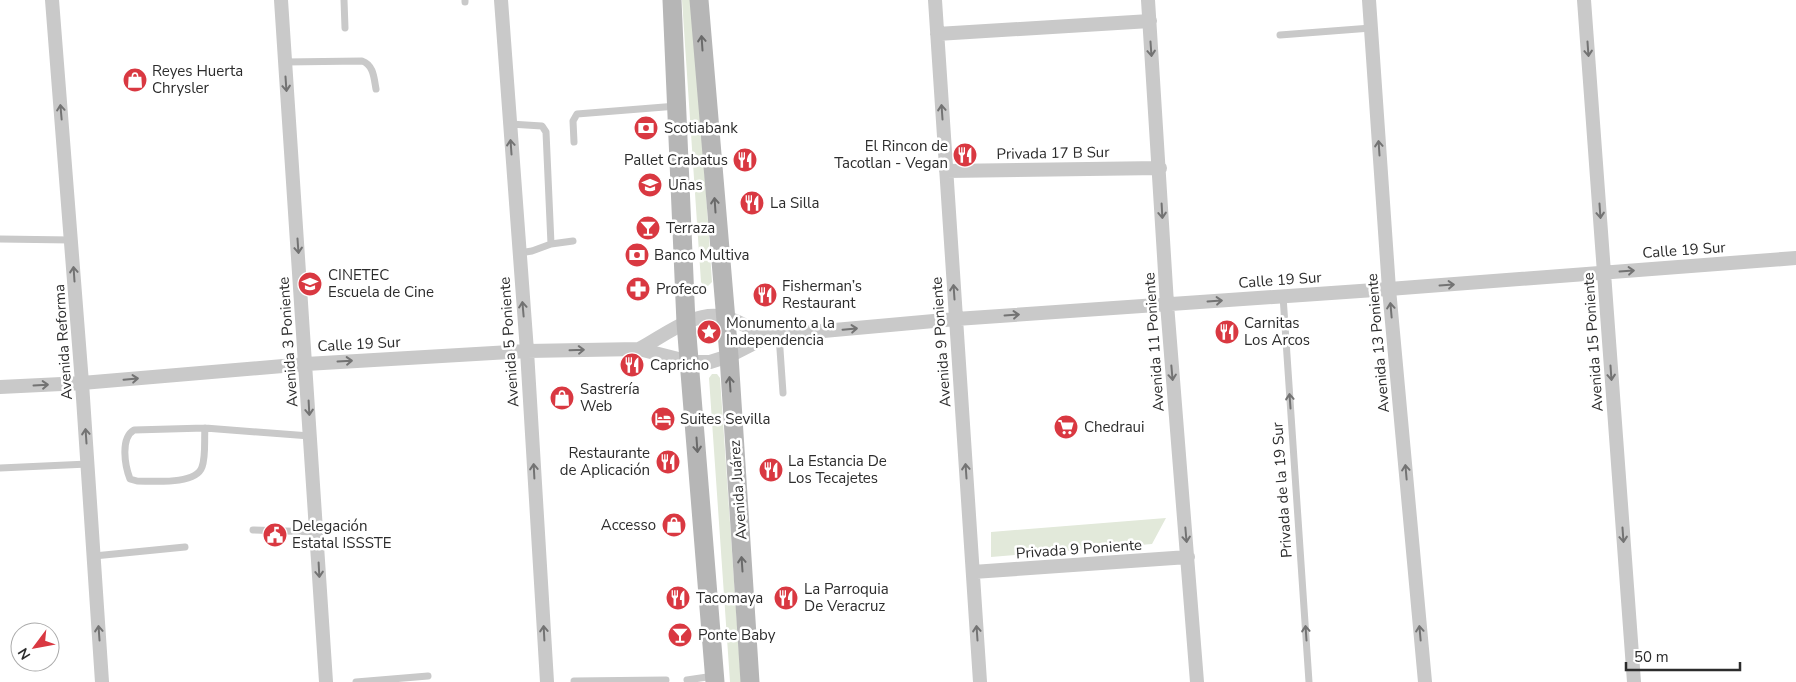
<svg xmlns="http://www.w3.org/2000/svg" width="1796" height="682" font-family="'Nunito Sans',sans-serif">
<rect width="100%" height="100%" fill="#fff"/>
<path fill="#e2e9da" d="M682,0H693L712,282L708,286L703,285L701,282Z
M712,374H717L720,378L741,682H730L709,378Z
M1166,518L1152,544L991,557V532Z"/>
<g fill="none" stroke-linecap="round" stroke-linejoin="round">
<path stroke="#c9c9c9" stroke-width="7" d="M344,0L345,28
M465,0V2
M1280,35L1371,28
M285,62L362,61C374,65 374,79 376,89
M510,124L542,126L546,132L551,244L532,251L519,253
M574,142L573,121L577,114L677,106
M0,239L71,240
M551,244L573,241
M1283,296L1309,682
M779,335L783,393
M205,428C204,440 206,456 202,467C196,485 154,481 137,481L130,479C125,466 120,438 134,430L205,428L310,436
M0,468L88,464
M253,530L317,532
M94,556L185,547
M687,680L714,676
M574,681L666,680
M356,682L428,676"/>
<path stroke="#c9c9c9" stroke-width="14" d="M52,0L82,383L102,682
M281,0L326,682
M501,0L527,351L547,682
M935,0L980,682
M1148,0L1167,304L1197,682
M1369,0L1389,289L1425,682
M1584,0L1634,682
M937,34L1150,21
M946,171L1160,168
M639,349C664,336 694,310 724,317C739,320 753,330 766,337
M0,387L82,383L306,364L527,351L639,349L690,362H710L729,356L766,337L779,335L956,319L1389,289L1796,258
M973,572L1188,557"/>
<path stroke="#b6b6b6" stroke-width="19" d="M672,0L686,323L715,682
M699,0L729,356L750,682"/>
</g>
<defs><path id="oneway-shaft" d="M-6 0H5M1.5-3L5.5 0L1.5 3" fill="none" stroke-width="1.6" stroke-linecap="round" stroke-linejoin="round" transform="scale(1.25)"/></defs>
<g stroke="#6a6a6a">
<use href="#oneway-shaft" transform="translate(702 43) rotate(-94)"/>
<use href="#oneway-shaft" transform="translate(715 205) rotate(-94)"/>
<use href="#oneway-shaft" transform="translate(730 384) rotate(-94)"/>
<use href="#oneway-shaft" transform="translate(697 445) rotate(86)"/>
<use href="#oneway-shaft" transform="translate(742 564) rotate(-94)"/>
</g>
<g stroke="#737373">
<use href="#oneway-shaft" transform="translate(1151 49) rotate(86)"/>
<use href="#oneway-shaft" transform="translate(1588 49) rotate(86)"/>
<use href="#oneway-shaft" transform="translate(286 84) rotate(86)"/>
<use href="#oneway-shaft" transform="translate(61 112) rotate(-95)"/>
<use href="#oneway-shaft" transform="translate(942 112) rotate(-94)"/>
<use href="#oneway-shaft" transform="translate(511 147) rotate(-94)"/>
<use href="#oneway-shaft" transform="translate(1379 148) rotate(-94)"/>
<use href="#oneway-shaft" transform="translate(1162 211) rotate(87)"/>
<use href="#oneway-shaft" transform="translate(1600 211) rotate(86)"/>
<use href="#oneway-shaft" transform="translate(298 246) rotate(86)"/>
<use href="#oneway-shaft" transform="translate(1627 271) rotate(-4)"/>
<use href="#oneway-shaft" transform="translate(74 274) rotate(-94)"/>
<use href="#oneway-shaft" transform="translate(1447 285) rotate(-4)"/>
<use href="#oneway-shaft" transform="translate(954 292) rotate(-94)"/>
<use href="#oneway-shaft" transform="translate(1215 301) rotate(-4)"/>
<use href="#oneway-shaft" transform="translate(523 309) rotate(-95)"/>
<use href="#oneway-shaft" transform="translate(1391 310) rotate(-95)"/>
<use href="#oneway-shaft" transform="translate(1012 315) rotate(-4)"/>
<use href="#oneway-shaft" transform="translate(850 329) rotate(-5)"/>
<use href="#oneway-shaft" transform="translate(577 350) rotate(-2)"/>
<use href="#oneway-shaft" transform="translate(345 361) rotate(-3)"/>
<use href="#oneway-shaft" transform="translate(1172 373) rotate(85)"/>
<use href="#oneway-shaft" transform="translate(1611 373) rotate(86)"/>
<use href="#oneway-shaft" transform="translate(131 379) rotate(-5)"/>
<use href="#oneway-shaft" transform="translate(41 385) rotate(-3)"/>
<use href="#oneway-shaft" transform="translate(1290 401) rotate(-94)"/>
<use href="#oneway-shaft" transform="translate(309 408) rotate(87)"/>
<use href="#oneway-shaft" transform="translate(86 436) rotate(-94)"/>
<use href="#oneway-shaft" transform="translate(534 471) rotate(-93)"/>
<use href="#oneway-shaft" transform="translate(966 471) rotate(-94)"/>
<use href="#oneway-shaft" transform="translate(1406 472) rotate(-95)"/>
<use href="#oneway-shaft" transform="translate(1186 535) rotate(85)"/>
<use href="#oneway-shaft" transform="translate(1623 535) rotate(86)"/>
<use href="#oneway-shaft" transform="translate(319 570) rotate(87)"/>
<use href="#oneway-shaft" transform="translate(99 633) rotate(-94)"/>
<use href="#oneway-shaft" transform="translate(544 633) rotate(-93)"/>
<use href="#oneway-shaft" transform="translate(977 633) rotate(-94)"/>
<use href="#oneway-shaft" transform="translate(1306 633) rotate(-94)"/>
<use href="#oneway-shaft" transform="translate(1420 633) rotate(-95)"/>
</g>
<defs>
<symbol id="shop-disc" viewBox="-11 -11 22 22"><circle r="9.5" fill="#d93841" stroke="#fff"/><path d="M-5-2.5h2.3a2.7 3.5 0 0 1 5.4 0H5L5.5 6h-11ZM-1.5-2.5h3a1.5 2.3 0 0 0-3 0Z" fill="#fff"/></symbol>
<symbol id="bank-disc" viewBox="-11 -11 22 22"><circle r="9.5" fill="#d93841" stroke="#fff"/><path d="M-6-4H6V4H-6ZM0-2.3a2.3 2.3 0 1 0 0 4.6a2.3 2.3 0 1 0 0-4.6Z" fill="#fff"/></symbol>
<symbol id="restaurant-disc" viewBox="-11 -11 22 22"><circle r="9.5" fill="#d93841" stroke="#fff"/><path d="M-5-6h1v4h1v-4h1v4h1v-4h1v5L-1.5 .5V6h-2V.5L-5-1ZM5-6V6H3V1.5H1.5Q1.5-4 5-6Z" fill="#fff"/></symbol>
<symbol id="school-disc" viewBox="-11 -11 22 22"><circle r="9.5" fill="#d93841" stroke="#fff"/><path d="M0-5L7-2L0 1L-7-2ZM-4 1L0 2.5L4 1V4Q0 6-4 4Z" fill="#fff"/></symbol>
<symbol id="bar-disc" viewBox="-11 -11 22 22"><circle r="9.5" fill="#d93841" stroke="#fff"/><path d="M-6-5H6L.8 .8V4.5H3.5V6h-7V4.5H-.8V.8Z" fill="#fff"/></symbol>
<symbol id="university-disc" viewBox="-11 -11 22 22"><circle r="9.5" fill="#d93841" stroke="#fff"/><path d="M0-5L7-2L0 1L-7-2ZM-4 1L0 2.5L4 1V4Q0 6-4 4Z" fill="#fff"/></symbol>
<symbol id="pharmacy-disc" viewBox="-11 -11 22 22"><circle r="9.5" fill="#d93841" stroke="#fff"/><path d="M-2-6h4v4h4v4h-4v4h-4v-4h-4v-4h4Z" fill="#fff"/></symbol>
<symbol id="sight-disc" viewBox="-11 -11 22 22"><circle r="9.5" fill="#d93841" stroke="#fff"/><path d="M0-6L1.8-2.2L6-1.7L2.9 1.2L3.7 5.4L0 3.3L-3.7 5.4L-2.9 1.2L-6-1.7L-1.8-2.2Z" fill="#fff"/></symbol>
<symbol id="hotel-disc" viewBox="-11 -11 22 22"><circle r="9.5" fill="#d93841" stroke="#fff"/><path d="M-6-4.5h1.5V1H6V5H4.5V3h-9V5H-6ZM-4 0a1.8 1.8 0 1 1 3.6 0ZM.5 0V-2.5h3Q6-2.5 6 0Z" fill="#fff"/></symbol>
<symbol id="supermarket-disc" viewBox="-11 -11 22 22"><circle r="9.5" fill="#d93841" stroke="#fff"/><path d="M-6-5.5h2.5l.6 2H6L4.5 2H-2.5L-4.4-4H-6ZM-1.5 3.2a1.3 1.3 0 1 0 .1 0ZM3 3.2a1.3 1.3 0 1 0 .1 0Z" fill="#fff"/></symbol>
<symbol id="civic-disc" viewBox="-11 -11 22 22"><circle r="9.5" fill="#d93841" stroke="#fff"/><path d="M-.6-6.5H3V-4.5H.6V-3L4-1V1h2V6H-6V1h2V-1L-.6-3ZM-1.2 2.5V6h2.4V2.5Z" fill="#fff"/></symbol>
</defs>
<g fill-rule="evenodd">
<use href="#shop-disc" x="121" y="66" width="28" height="28"/>
<use href="#bank-disc" x="632" y="114" width="28" height="28"/>
<use href="#restaurant-disc" x="951" y="141" width="28" height="28"/>
<use href="#restaurant-disc" x="731" y="146" width="28" height="28"/>
<use href="#school-disc" x="636" y="171" width="28" height="28"/>
<use href="#restaurant-disc" x="738" y="189" width="28" height="28"/>
<use href="#bar-disc" x="634" y="214" width="28" height="28"/>
<use href="#bank-disc" x="623" y="241" width="28" height="28"/>
<use href="#university-disc" x="296" y="270" width="28" height="28"/>
<use href="#pharmacy-disc" x="624" y="275" width="28" height="28"/>
<use href="#restaurant-disc" x="751" y="281" width="28" height="28"/>
<use href="#sight-disc" x="695" y="318" width="28" height="28"/>
<use href="#restaurant-disc" x="1213" y="318" width="28" height="28"/>
<use href="#restaurant-disc" x="618" y="351" width="28" height="28"/>
<use href="#shop-disc" x="548" y="384" width="28" height="28"/>
<use href="#hotel-disc" x="649" y="405" width="28" height="28"/>
<use href="#supermarket-disc" x="1052" y="413" width="28" height="28"/>
<use href="#restaurant-disc" x="654" y="448" width="28" height="28"/>
<use href="#restaurant-disc" x="757" y="456" width="28" height="28"/>
<use href="#shop-disc" x="660" y="511" width="28" height="28"/>
<use href="#civic-disc" x="261" y="521" width="28" height="28"/>
<use href="#restaurant-disc" x="664" y="584" width="28" height="28"/>
<use href="#restaurant-disc" x="772" y="584" width="28" height="28"/>
<use href="#bar-disc" x="666" y="621" width="28" height="28"/>
</g>
<g text-anchor="middle" dominant-baseline="central" stroke-width="5" stroke-linejoin="round" paint-order="stroke">
<g font-size="15" fill="#2c2c2c" stroke="#fff" text-anchor="start">
<text x="152" y="71">Reyes Huerta<tspan x="152" dy="17">Chrysler</tspan></text>
<text x="664" y="128">Scotiabank</text>
<text x="948" y="146" text-anchor="end">El Rincon de<tspan x="948" dy="17">Tacotlan - Vegan</tspan></text>
<text x="728" y="160" text-anchor="end">Pallet Crabatus</text>
<text x="668" y="185">Uñas</text>
<text x="770" y="203">La Silla</text>
<text x="666" y="228">Terraza</text>
<text x="654" y="255">Banco Multiva</text>
<text x="328" y="275">CINETEC<tspan x="328" dy="17">Escuela de Cine</tspan></text>
<text x="782" y="286">Fisherman’s<tspan x="782" dy="17">Restaurant</tspan></text>
<text x="656" y="289">Profeco</text>
<text x="726" y="323">Monumento a la<tspan x="726" dy="17">Independencia</tspan></text>
<text x="1244" y="323">Carnitas<tspan x="1244" dy="17">Los Arcos</tspan></text>
<text x="650" y="365">Capricho</text>
<text x="580" y="389">Sastrería<tspan x="580" dy="17">Web</tspan></text>
<text x="680" y="419">Suites Sevilla</text>
<text x="1084" y="427">Chedraui</text>
<text x="650" y="453" text-anchor="end">Restaurante<tspan x="650" dy="17">de Aplicación</tspan></text>
<text x="788" y="461">La Estancia De<tspan x="788" dy="17">Los Tecajetes</tspan></text>
<text x="656" y="525" text-anchor="end">Accesso</text>
<text x="292" y="526">Delegación<tspan x="292" dy="17">Estatal ISSSTE</tspan></text>
<text x="804" y="589">La Parroquia<tspan x="804" dy="17">De Veracruz</tspan></text>
<text x="696" y="598">Tacomaya</text>
<text x="698" y="635">Ponte Baby</text>
</g>
<g font-size="15" fill="#2c2c2c" stroke="#fff">
<text transform="translate(1053 153) rotate(-1)">Privada 17 B Sur</text>
<text transform="translate(1684 250) rotate(-4)">Calle 19 Sur</text>
<text transform="translate(1280 280) rotate(-4)">Calle 19 Sur</text>
<text transform="translate(63 342) rotate(-94)">Avenida Reforma</text>
<text transform="translate(288 342) rotate(-94)">Avenida 3 Poniente</text>
<text transform="translate(509 342) rotate(-94)">Avenida 5 Poniente</text>
<text transform="translate(941 342) rotate(-94)">Avenida 9 Poniente</text>
<text transform="translate(1154 342) rotate(-94)">Avenida 11 Poniente</text>
<text transform="translate(1593 342) rotate(-94)">Avenida 15 Poniente</text>
<text transform="translate(1378 343) rotate(-95)">Avenida 13 Poniente</text>
<text transform="translate(359 344) rotate(-3)">Calle 19 Sur</text>
<text transform="translate(738 490) rotate(-94)">Avenida Juárez</text>
<text transform="translate(1282 490) rotate(-94)">Privada de la 19 Sur</text>
<text transform="translate(1079 549) rotate(-4)">Privada 9 Poniente</text>
</g>
</g>
<g transform="translate(35 647) rotate(238)"><circle r="24" fill="#ffffff" stroke="#ababab"/>
<path d="M0-4L9 19L0 12L-9 19Z" fill="#d93841"/>
<text y="-8" font-size="14" font-weight="bold" text-anchor="middle" fill="#2c2c2c">N</text>
</g>
<path d="M1626 662v8h114v-8" fill="none" stroke="#2c2c2c" stroke-width="2.5"/>
<text x="1634" y="662" font-size="15" fill="#2c2c2c" stroke="#ffffff" stroke-width="4" paint-order="stroke">50 m</text>
</svg>
